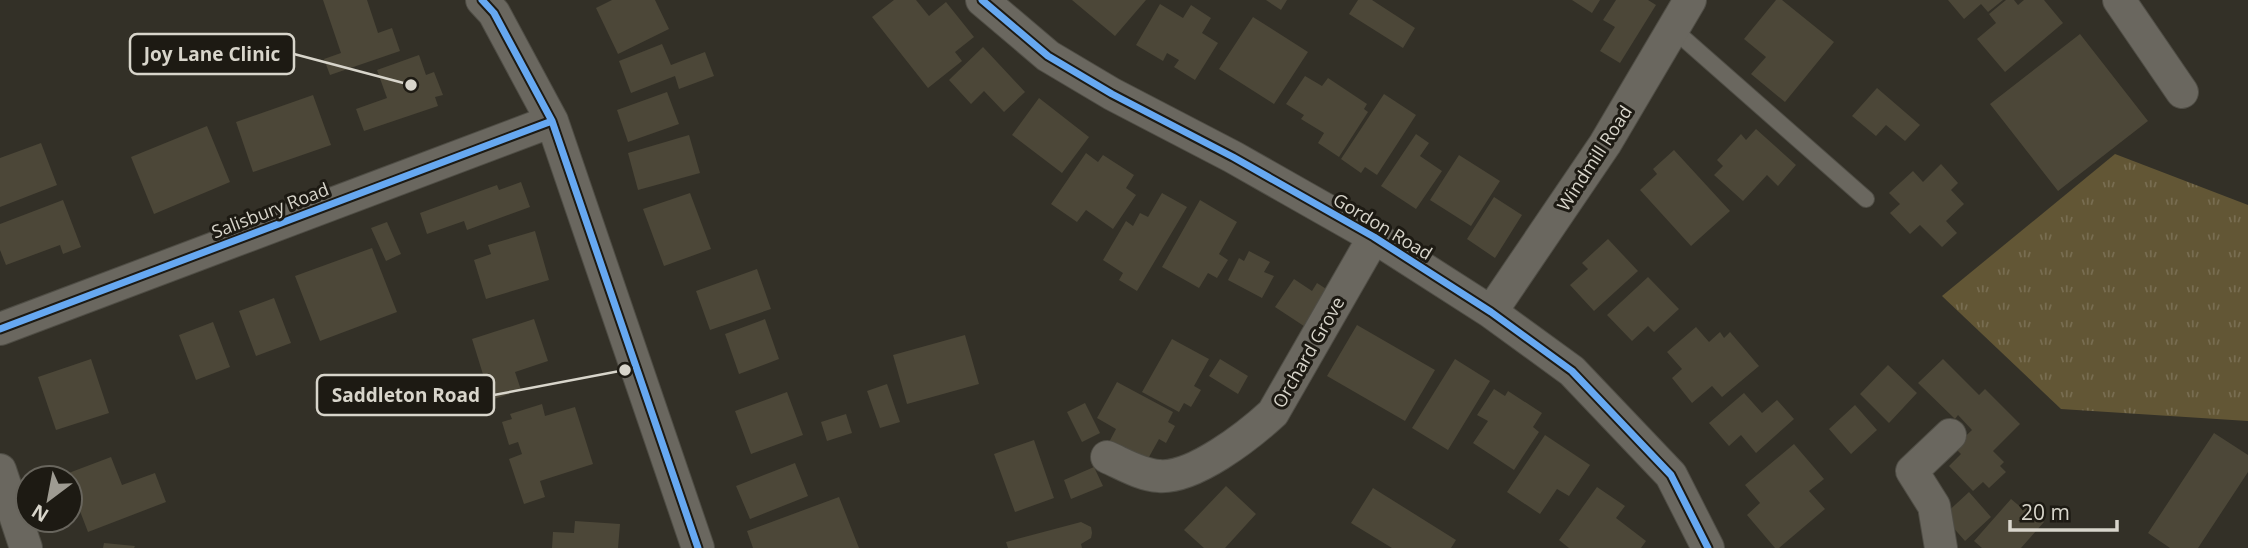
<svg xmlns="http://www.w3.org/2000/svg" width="2248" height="548" font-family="'Open Sans',sans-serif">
<defs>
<pattern id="grass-tufts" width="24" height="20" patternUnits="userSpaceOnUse" patternTransform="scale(1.75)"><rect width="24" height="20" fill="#625635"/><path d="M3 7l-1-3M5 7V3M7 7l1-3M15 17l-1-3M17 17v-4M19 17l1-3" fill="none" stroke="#786d51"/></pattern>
</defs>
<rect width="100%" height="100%" fill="#333027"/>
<path fill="url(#grass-tufts)" d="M2115,154L2248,205V421L2061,409L1942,296Z"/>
<path fill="#4c4738" d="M323,0H367L378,33L392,28L400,51L330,75L324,59L341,53Z
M612,0H655L669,29L618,54L596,8Z
M894,0H916L929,16L946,2L974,37L955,52L962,61L928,88L872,17Z
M1072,0H1146L1115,36Z
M1266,0H1287L1281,10Z
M1358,0H1372L1415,28L1403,48L1349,14Z
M1572,0H1600L1592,13Z
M1616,0H1648L1656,5L1620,63L1600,51L1615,27L1603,20Z
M1776,0H1782L1834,42L1785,102L1751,74L1766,57L1744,39Z
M1948,0H2003L1988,12L1981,4L1964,19Z
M2006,0H2014L2018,5L2024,0H2044L2063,23L2005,72L1977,39L1996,23L1989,14Z
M1160,4L1183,18L1191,5L1211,18L1202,33L1218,43L1195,80L1174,67L1179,60L1167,53L1163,61L1136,45Z
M1253,17L1308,52L1274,104L1219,69Z
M2080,34L2148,121L2058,191L1990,104Z
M662,44L671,65L705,52L714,76L679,89L675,76L631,93L619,61Z
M983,47L1025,92L1004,112L984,91L971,104L949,80Z
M419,55L426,75L434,72L443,95L435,97L438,106L364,131L356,109L387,98L377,70Z
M1305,76L1322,86L1328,78L1367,104L1364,109L1368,112L1339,157L1318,143L1324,133L1301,119L1304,115L1286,104Z
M1877,88L1920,125L1905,141L1886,125L1876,136L1852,116Z
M667,92L679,124L628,142L617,110Z
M1384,94L1416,115L1377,175L1365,167L1361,173L1341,159Z
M313,95L331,145L253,172L236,122Z
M1039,98L1089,137L1062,173L1012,135Z
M207,126L230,182L154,214L131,157Z
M1756,129L1796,165L1778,186L1767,175L1743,201L1714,175L1723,166L1717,160L1741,134L1746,140Z
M1416,134L1429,143L1420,156L1442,171L1416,209L1381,186Z
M689,135L700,173L638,190L628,153Z
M41,143L57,185L0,207V158Z
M1674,150L1730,211L1691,246L1640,190L1657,174L1653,169Z
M1086,153L1098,162L1103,155L1134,175L1126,188L1136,195L1113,229L1086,210L1077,222L1051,204Z
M1459,155L1500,181L1471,226L1430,200Z
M1941,164L1958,183L1951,190L1964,204L1946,221L1957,233L1942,247L1920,225L1910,234L1890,213L1900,204L1889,193L1913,171L1923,182Z
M521,182L530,207L467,230L464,221L427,234L420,213L497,185L499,190Z
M690,193L711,249L664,266L643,209Z
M1162,193L1187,207L1137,291L1119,280L1123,273L1103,260L1126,221L1133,226L1140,213L1148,217Z
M1494,197L1522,215L1495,258L1467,239Z
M63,200L81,247L63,254L60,245L6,265L0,250V224Z
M1200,200L1237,222L1219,254L1228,260L1217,278L1208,273L1199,288L1162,267Z
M387,222L401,254L386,261L371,228Z
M535,231L549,280L486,299L474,260L491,254L488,245Z
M1608,239L1638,271L1594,311L1570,285L1588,269L1582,263Z
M372,248L397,312L320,341L295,276Z
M1249,251L1270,262L1264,272L1274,276L1262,298L1228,280L1239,258L1244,261Z
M757,269L771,309L710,330L696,291Z
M1648,277L1679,309L1654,332L1648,326L1632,341L1607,315Z
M1294,279L1312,291L1317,283L1337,296L1313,332L1275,307Z
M274,298L291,343L256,356L239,311Z
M534,319L548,361L515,372L521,390L491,400L472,339Z
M765,319L779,359L739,374L725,334Z
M213,322L230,367L196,380L179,335Z
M1357,325L1435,370L1405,421L1327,376Z
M1696,327L1709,342L1720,332L1724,338L1730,332L1759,366L1722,397L1712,386L1692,403L1672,378L1682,369L1667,352Z
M965,335L979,384L907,404L893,355Z
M1172,339L1209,359L1194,386L1201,390L1191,407L1184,403L1179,412L1142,392Z
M91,359L109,413L56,430L38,377Z
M1220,359L1248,376L1238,394L1209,376Z
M1455,359L1490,381L1448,450L1412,428Z
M1943,359L1979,395L1985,389L2020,424L1993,451L2004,462L2000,466L2006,472L1989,488L1983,482L1973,491L1949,466L1961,454L1954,447L1972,430L1958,415L1955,419L1918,383Z
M1888,365L1917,393L1889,423L1860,394Z
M1117,382L1173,412L1168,422L1175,426L1166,443L1159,439L1144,466L1107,446L1116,429L1097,418Z
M887,384L900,422L880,428L867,391Z
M1494,389L1505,396L1508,391L1542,413L1533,427L1539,432L1514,470L1473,443L1488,421L1477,415Z
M787,392L803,435L751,454L735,411Z
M1744,393L1762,413L1777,400L1794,419L1756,453L1741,435L1729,446L1709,423Z
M1085,403L1100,433L1082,442L1067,412Z
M542,404L545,416L575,407L593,464L540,481L545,497L524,504L509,459L522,454L518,442L509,445L502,422L512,419L510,414Z
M1855,405L1877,430L1851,454L1829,429Z
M846,414L852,433L827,441L821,422Z
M2214,433L2248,455V472L2198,548H2170L2148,533Z
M1545,435L1590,465L1569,496L1557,489L1540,514L1507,492Z
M1034,440L1054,498L1015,512L994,454Z
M1794,444L1824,479L1809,491L1825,509L1779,548H1775L1747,515L1760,503L1745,485Z
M111,457L122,485L155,473L166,502L88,532L70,485V478H67L66,474Z
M795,463L808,496L750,519L736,486Z
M1094,467L1103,486L1071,499L1064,480Z
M1226,486L1256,514L1225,548H1204L1184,530Z
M1597,487L1625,506L1616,518L1646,541L1641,548H1569L1559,540Z
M1373,488L1456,540L1451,548H1392L1351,523Z
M1969,492L1991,517L1965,541L1943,516Z
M839,497L859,548H753L747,531Z
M2011,499L2023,509L2026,506L2044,522L2021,548H1982L1974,541Z
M575,521L620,524L618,548H552L553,532L574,533Z
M1081,522L1091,527L1092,533L1091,538L1081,544L1082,548H1008L1006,542Z
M104,543L135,546L134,548H103Z"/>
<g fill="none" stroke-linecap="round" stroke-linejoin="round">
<defs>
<path id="service" d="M1673,29L1866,199"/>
<path id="minor" d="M482,0L494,13L552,121L698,548
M982,0L1048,56L1112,94L1233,157L1374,237L1491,312L1572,371L1671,475L1708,548
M2119,0L2182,92
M1491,312L1605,144L1690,0
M0,329L552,121
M1107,457C1123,464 1141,475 1159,476C1193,479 1248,436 1273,413L1374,237
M0,470L26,548
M1941,548L1934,506L1912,471L1950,435"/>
</defs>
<use href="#service" stroke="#4f4d45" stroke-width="18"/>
<use href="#minor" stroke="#4f4d45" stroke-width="34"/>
<use href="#service" stroke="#6a675f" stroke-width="16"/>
<use href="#minor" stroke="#6a675f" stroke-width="32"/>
<defs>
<path id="cycleway" d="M482,0L494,13L552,121L698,548
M982,0L1048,56L1112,94L1233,157L1374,237L1491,312L1572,371L1671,475L1708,548
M0,329L552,121"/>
</defs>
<use href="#cycleway" stroke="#1d1a13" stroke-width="11"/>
<use href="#cycleway" stroke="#66a8f1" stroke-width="7"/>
</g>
<g text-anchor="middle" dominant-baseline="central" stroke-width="6" stroke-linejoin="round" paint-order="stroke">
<g font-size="18" fill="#d8d5cb" stroke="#1d1a13">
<text transform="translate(1594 158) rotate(-57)">Windmill Road</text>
<text transform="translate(270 210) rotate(-21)">Salisbury Road</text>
<text transform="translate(1383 226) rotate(31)">Gordon Road</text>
<text transform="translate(1308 352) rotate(-60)">Orchard Grove</text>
</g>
</g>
<path fill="none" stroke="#d8d5cb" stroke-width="2.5" d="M411 85L294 54M625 370L494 395"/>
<g fill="#d8d5cb" stroke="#1d1a13" stroke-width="2.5">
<circle cx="411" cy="85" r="7"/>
<circle cx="625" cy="370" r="7"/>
</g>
<g fill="#1d1a13" stroke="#d8d5cb" stroke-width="2.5">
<rect x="130" y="34" width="164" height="40" rx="7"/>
<rect x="317" y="375" width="177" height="40" rx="7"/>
</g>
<g font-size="19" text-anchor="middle" font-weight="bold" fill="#d8d5cb">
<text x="212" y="61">Joy Lane Clinic</text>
<text x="406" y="402">Saddleton Road</text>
</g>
<g transform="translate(49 499) rotate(212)"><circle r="33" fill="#1d1a13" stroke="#68655d" stroke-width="2"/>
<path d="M0-5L12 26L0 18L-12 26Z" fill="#9e9b92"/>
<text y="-10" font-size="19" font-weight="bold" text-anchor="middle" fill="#d8d5cb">N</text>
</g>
<path d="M2010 520v10h107v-10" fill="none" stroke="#d8d5cb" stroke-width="3.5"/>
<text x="2021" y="520" font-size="21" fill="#d8d5cb" stroke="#1d1a13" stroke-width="5" paint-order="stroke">20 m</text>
</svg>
